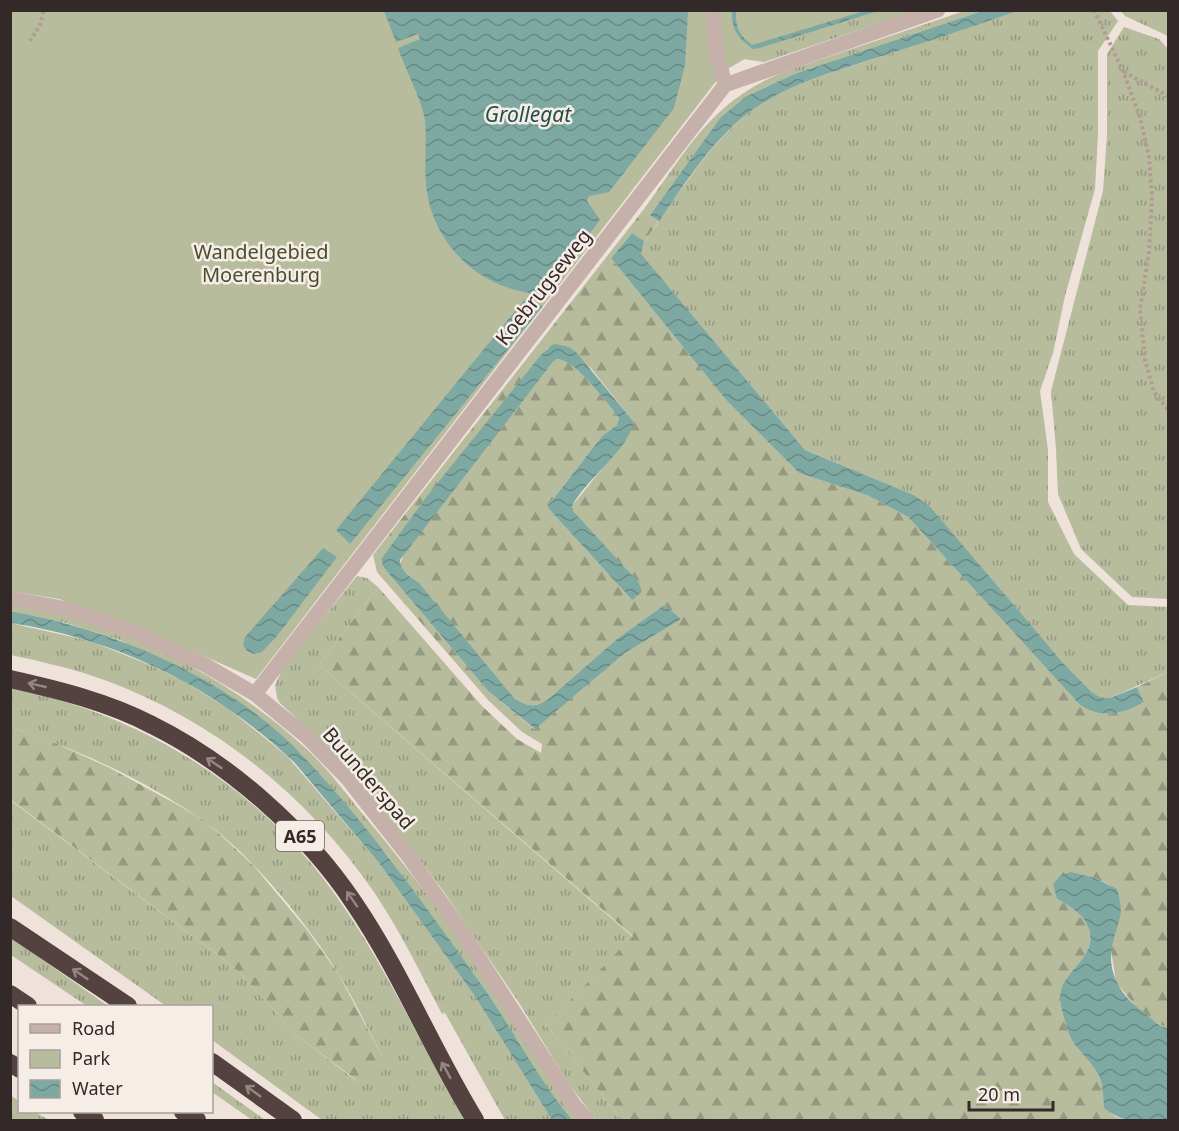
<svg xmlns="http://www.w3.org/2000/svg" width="1179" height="1131" font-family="'Noto Sans',sans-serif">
<defs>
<pattern id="grass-tufts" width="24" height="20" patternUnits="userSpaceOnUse" patternTransform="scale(1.5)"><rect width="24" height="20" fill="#b7bc9d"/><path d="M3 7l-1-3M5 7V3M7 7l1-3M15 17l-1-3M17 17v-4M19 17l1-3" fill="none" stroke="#959980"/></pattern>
<pattern id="forest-firs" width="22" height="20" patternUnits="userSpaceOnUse" patternTransform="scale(1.5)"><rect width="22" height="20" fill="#b7bc9d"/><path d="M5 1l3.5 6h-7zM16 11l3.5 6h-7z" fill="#959980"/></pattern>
<pattern id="water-waves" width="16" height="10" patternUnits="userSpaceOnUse" patternTransform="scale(1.5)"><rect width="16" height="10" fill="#7ea9a3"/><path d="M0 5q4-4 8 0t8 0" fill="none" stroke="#688a85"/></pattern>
</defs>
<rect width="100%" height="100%" fill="#efe2db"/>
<path fill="url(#grass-tufts)" d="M878,11H915L764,62L743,59L722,21Z
M964,11H982L794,74L745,97L720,118L650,215L644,209C687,150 710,103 781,73Z
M1018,11H1110L1118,21L1098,51V135L1095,189L1065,296L1053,353L1040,391L1048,450V502L1074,554L1128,605L1168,607V672L1110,698L1100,697L1092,692L1065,665L984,571L914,495L805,450L640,254L643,244C674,202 700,156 739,121C776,87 824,75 871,60C920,44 969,27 1018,11Z
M1121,11H1168V36L1125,16Z
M1124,27L1159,39L1168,49V599L1132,597L1081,549L1058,494L1056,449L1051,391L1103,191L1107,135V54Z
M357,576L367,578L378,587L319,665L633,937L546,1025L622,1120H596L569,1084L521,1006L444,892L384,813L316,737L280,703L277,698L275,685L284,666Z
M11,604C49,612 88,620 124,635C189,661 249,697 301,744C324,764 342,788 361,812C405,864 446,918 484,975C515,1023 543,1073 577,1120H572L551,1096L484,988L388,856L302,755L243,706L120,640L66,623L11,611Z
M10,623L90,641L150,665L183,681L230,710L287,756L379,863L474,995L552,1120H505L445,1013L442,1014C421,974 401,933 376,895C310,798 217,722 107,681C75,669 43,662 11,655Z
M11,688C144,715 264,790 341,903C388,971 423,1048 464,1120H322L212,1040V1006H166L11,896L10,800L222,958L242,975L295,1034L350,1076L359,1082L382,1056C368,1029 355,1001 339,975C312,930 265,872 225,838C167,789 82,751 11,727Z
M10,937L108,1006H87L11,955Z
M212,1082L265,1120H252L212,1092Z
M10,1095L19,1101L20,1112H35L49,1120H11Z"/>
<path fill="url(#forest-firs)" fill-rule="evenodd" d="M644,209L658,222L643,244V241L632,233L611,258L726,400L799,473L869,496L908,517L1079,704C1099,720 1124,714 1144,702L1137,687L1168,672V1028L1154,1022L1136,1007L1116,982L1111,950L1121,909L1110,885L1095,878L1057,899C1070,906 1085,915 1089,930C1098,959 1059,971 1060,999C1060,1007 1068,1032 1071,1039C1079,1052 1092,1062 1099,1076C1103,1085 1103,1098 1104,1108L1116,1117L1127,1120H622L546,1025L633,936L319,665L378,587L482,706L517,739L541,753L542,744L522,732L488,700L383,579L377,572L373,555ZM548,348L590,367L634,422L623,443L572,506L574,512L642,592L631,599L547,507L602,436L617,425L619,418C606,402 577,360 557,359L553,362L404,554L400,565L404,571L418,583L515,699C528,706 534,708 547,700L618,638L664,605L680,619L625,653L534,729L488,691L384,568L381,559L426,497Z
M11,727L46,739L108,767L178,805L204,821L224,838L254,866L308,931L339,975L382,1056L383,1069L373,1081L359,1082L295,1034L242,975L222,958L11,800Z"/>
<path fill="#b7bc9d" d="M10,11H882L760,50L724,71L256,679L142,629L59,599L11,591Z"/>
<path fill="url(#water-waves)" d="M384,11H688L685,65L674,108L609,192L589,196L587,201L600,220L587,237L578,234L538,295C523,292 508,289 494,282C456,264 430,227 426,185C424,164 427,142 425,121C424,105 404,66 398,48L420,39L418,34L396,42Z
M732,11H736C736,29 738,33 752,45L864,11H878L760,48L753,49C738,39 731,29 732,11Z
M982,11H1018C968,28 918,45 867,61C827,74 786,85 751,111C714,138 684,184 659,222L650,215L720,118L745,97L794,74Z
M632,233L644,241L641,254L805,450L914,495L931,508L1065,665L1092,692L1100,697L1110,698L1137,687L1144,702C1124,714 1100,720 1079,704L908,517L869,496L799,473L726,400L611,258Z
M525,299L543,306L350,544L336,530Z
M556,344L569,347L576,352L634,422C628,450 586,479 572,506L574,512L639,583L642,592L632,600L547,507L602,436L617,425L619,418C607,403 576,360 557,359L553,362L400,560C400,571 411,577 419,583L515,699C528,706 534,708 547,700L618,638L664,605L681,619L625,653L535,729L488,691L384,568L381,559L426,497L541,355L552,345Z
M323,548L337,557L277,636L262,652L254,654L247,651L243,645L245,637Z
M10,611C113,629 230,678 303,756C370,827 427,908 484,988C514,1032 538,1079 572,1120H552L474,995L379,863L294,762C216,688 117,639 11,623Z
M1071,872L1095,878L1117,889C1119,896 1121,904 1121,912C1119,924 1114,935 1112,948C1107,973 1122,997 1142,1011C1151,1018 1157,1026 1168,1028V1120C1144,1121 1124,1125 1104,1108C1103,1098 1103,1085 1099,1076C1092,1062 1079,1052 1071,1039C1068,1032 1060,1007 1060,999C1059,971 1098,959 1089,930C1085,915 1070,906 1057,899L1053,884L1061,875Z"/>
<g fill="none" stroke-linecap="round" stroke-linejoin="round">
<path stroke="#b19b93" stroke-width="4" stroke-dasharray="3 3" stroke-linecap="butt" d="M1094,10L1123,71L1140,117L1149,157L1152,197L1149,253L1140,309L1145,360L1154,392L1168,410
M30,41L40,25L44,10
M1124,72L1168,96"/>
<path stroke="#c5b1a9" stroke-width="15" d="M714,10L715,44L725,85
M10,598L67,609L137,633L205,665L255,694L307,737L348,779L406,853L461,930L574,1105L587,1120
M255,694L725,85L938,10"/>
<path stroke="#534240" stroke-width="18" d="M10,679C59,690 108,702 152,725C229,763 307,832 354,903C401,972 432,1050 475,1120
M10,927L128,1006
M10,994L28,1006
M212,1062L293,1120
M10,1063L20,1069
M82,1112L95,1120
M183,1112L197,1120"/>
</g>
<defs><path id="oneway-shaft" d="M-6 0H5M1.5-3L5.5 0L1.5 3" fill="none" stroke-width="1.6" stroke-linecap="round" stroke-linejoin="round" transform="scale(1.5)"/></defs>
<g stroke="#958683">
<use href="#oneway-shaft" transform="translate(37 685) rotate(-167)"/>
<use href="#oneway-shaft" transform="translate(214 763) rotate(-146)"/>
<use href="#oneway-shaft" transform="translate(352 899) rotate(-125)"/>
<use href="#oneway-shaft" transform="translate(80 974) rotate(-146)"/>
<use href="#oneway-shaft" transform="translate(446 1070) rotate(-119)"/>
<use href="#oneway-shaft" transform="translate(253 1091) rotate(-144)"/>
</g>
<g text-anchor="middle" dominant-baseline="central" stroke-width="5" stroke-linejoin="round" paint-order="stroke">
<rect fill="#f7ede7" stroke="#6e6461" stroke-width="1.5" x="276" y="821" width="48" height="30" rx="4.5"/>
<g font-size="18" font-weight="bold" fill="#332928">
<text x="300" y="836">A65</text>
</g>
<g font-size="20" fill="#494f2e" stroke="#f7ede7">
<text x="261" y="251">Wandelgebied<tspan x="261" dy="23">Moerenburg</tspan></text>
</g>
<g font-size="20" fill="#332928" stroke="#f7ede7">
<text transform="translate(543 287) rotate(-52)">Koebrugseweg</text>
<text transform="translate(369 778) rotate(49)">Buunderspad</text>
</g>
<g font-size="21" font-style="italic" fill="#22504b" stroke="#f7ede7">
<text x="528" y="114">Grollegat</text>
</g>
</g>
<rect width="1179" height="1131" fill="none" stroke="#332928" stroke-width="24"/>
<rect x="18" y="1005" width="195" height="108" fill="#f7ede7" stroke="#a99f9b" stroke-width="1.5"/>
<rect x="30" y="1024" width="30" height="9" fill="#c5b1a9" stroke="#a99f9b" stroke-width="1.5"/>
<text x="72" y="1035" font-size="18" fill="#332928">Road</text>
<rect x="30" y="1050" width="30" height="18" fill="#b7bc9d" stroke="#a99f9b" stroke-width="1.5"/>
<text x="72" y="1065" font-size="18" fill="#332928">Park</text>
<rect x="30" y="1080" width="30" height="18" fill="url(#water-waves)" stroke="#a99f9b" stroke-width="1.5"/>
<text x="72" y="1095" font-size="18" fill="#332928">Water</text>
<path d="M969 1101v9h84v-9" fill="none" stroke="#332928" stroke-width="3"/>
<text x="978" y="1101" font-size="18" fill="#332928" stroke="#f7ede7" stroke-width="4.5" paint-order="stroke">20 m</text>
</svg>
